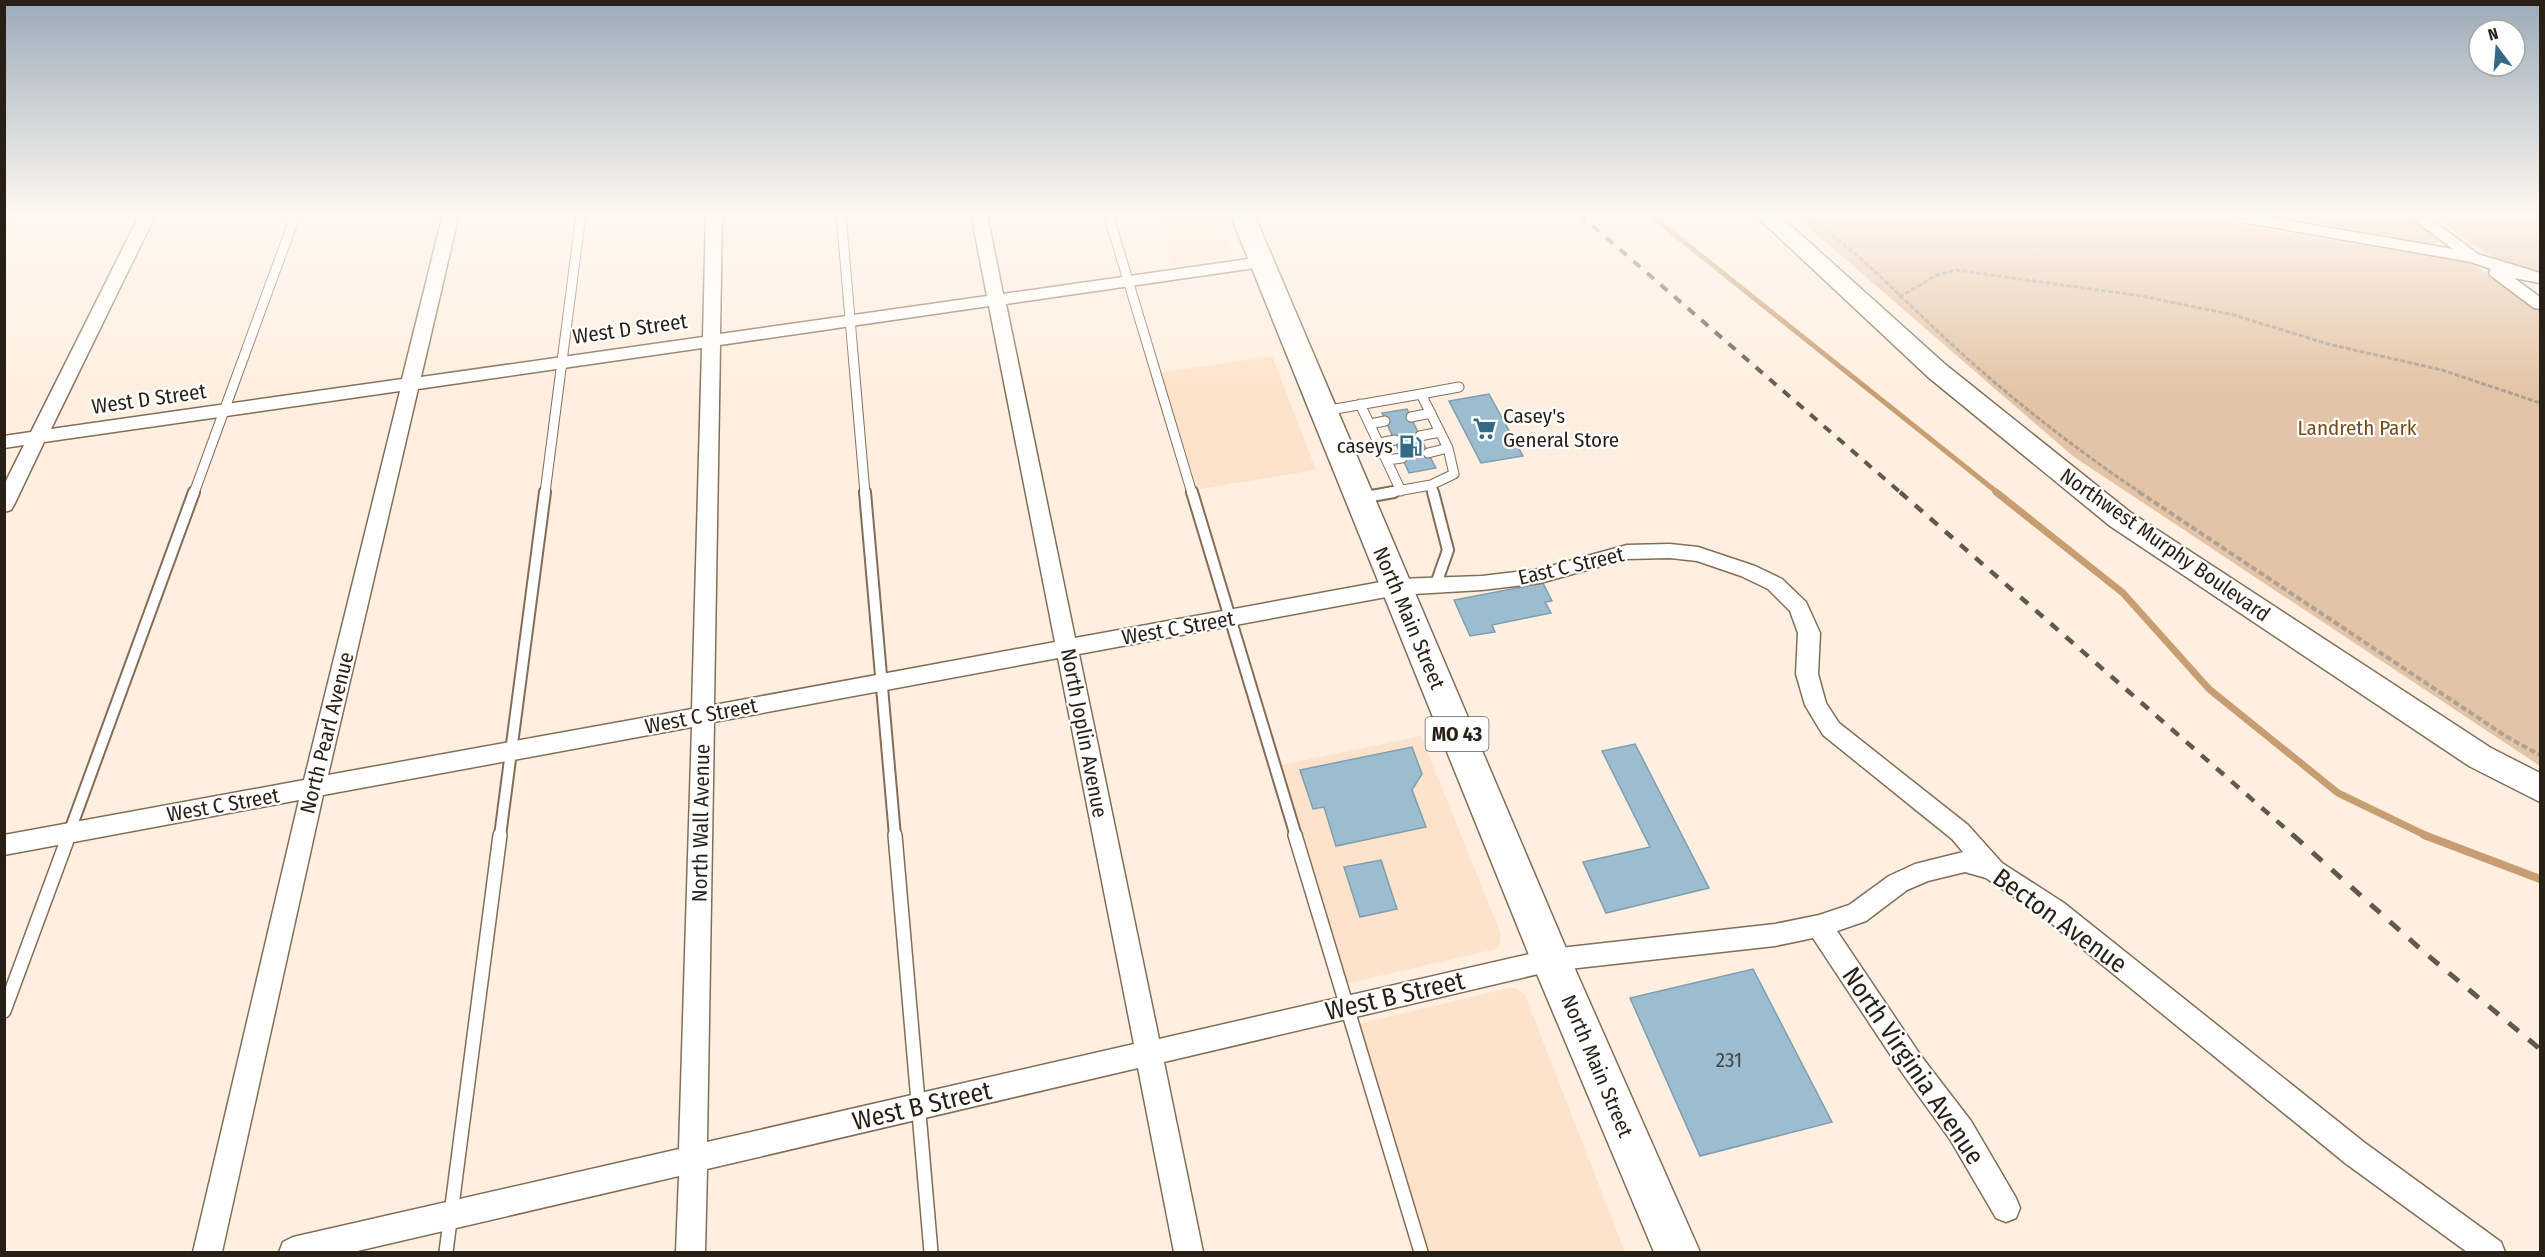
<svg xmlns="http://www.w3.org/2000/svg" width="2545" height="1257" font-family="'Fira Sans Condensed',sans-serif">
<rect width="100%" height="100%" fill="#ffefe0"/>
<path fill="#fde3cb" d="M1102,214H1217L1232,252L1226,258L1173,267L1156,216L1105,222Z
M1272,356L1316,470L1187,491L1153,374Z
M1421,736L1501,934L1500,945L1496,949L1336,986L1271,767Z
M1509,988H1516L1525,995L1625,1252H1412L1345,1027Z"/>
<path fill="#e3c4a6" d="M1793,214H2175L2472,263L2540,312V766L2074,457Z
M2266,214H2419L2449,239L2434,244Z
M2430,214H2540V271C2496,266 2465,239 2430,214Z"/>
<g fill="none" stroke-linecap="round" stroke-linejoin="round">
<path stroke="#c89d72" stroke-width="5" d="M1649,214L1998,493"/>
<path stroke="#c89d72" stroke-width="7" d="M1996,492L2123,593L2209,689L2338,793L2427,836"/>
<path stroke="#c89d72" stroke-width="8" d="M2424,835L2540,879"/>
</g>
<path fill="#9cbccf" stroke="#7e9eaf" stroke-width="1.5" d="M1489,394L1523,456L1481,463L1449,401Z
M1407,409L1428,453L1436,468L1409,473L1382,413Z
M1543,583L1552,601L1545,602L1551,613L1492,625L1495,632L1470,636L1454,600Z
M1635,744L1709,888L1606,913L1583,862L1650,847L1602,751Z
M1412,747L1422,774L1412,790L1426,827L1336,846L1324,807L1313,809L1300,770Z
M1381,860L1397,909L1360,917L1344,867Z
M1753,969L1832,1122L1700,1156L1630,998Z"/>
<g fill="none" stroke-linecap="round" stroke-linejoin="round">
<defs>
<path id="lane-far2" d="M841,214L865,493
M1108,214L1192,493
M4,222L9,214
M1421,394L1459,387
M1360,404L1401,491
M1324,411L1421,394L1448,448L1454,474L1431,485L1433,493
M1411,417L1431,413
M1370,424L1385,421
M1420,436L1440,432
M1379,443L1395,440
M1428,453L1448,448
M1387,460L1402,458
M194,493L296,214
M545,493L581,214
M1386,493L1431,485"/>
<path id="lane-far1" d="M865,492L895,836
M1192,492L1296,836
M1433,492L1448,550L1436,584
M1360,498L1394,492
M68,836L194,492
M500,836L545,492"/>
<path id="lane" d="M895,835L931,1252
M1295,835L1421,1252
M4,1011L69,835
M446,1252L500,835"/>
<path id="street" d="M140,214H156L51,429L402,379L443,214H459L421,377L703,337L706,214H722L720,334L987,296L971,214H987L1003,294L1262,257L1268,259L1270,262L1262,267L1006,304L1075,638L1397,579L1482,576L1540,569L1627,545L1670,544L1698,547L1755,566L1782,579L1806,602L1820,633L1818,674L1826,703L1839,723L1968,825L2002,863L2064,903L2365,1143L2501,1242L2505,1252H2467L2345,1163L2046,919L1986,878L1965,872L1928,881L1907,890L1866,921L1837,931L1921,1056L1971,1121L2016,1198L2020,1208L2016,1218L2006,1222L1996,1218L1951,1141L1903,1074L1813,938L1775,946L1551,971L1164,1062L1203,1252H1174L1138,1068L707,1169L705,1252H676L679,1176L353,1252H279L283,1242L293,1237L679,1149L692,727L323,795L222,1252H193L299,800L4,855V835L304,780L400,391L44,442L14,505L11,510L4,512V485L24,445L4,448V436L31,432ZM989,306L1055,642L714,705L720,345ZM702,348L692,709L328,775L418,389ZM1670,558L1697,561L1741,576L1768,589L1790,611L1798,633L1796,674L1805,705L1823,735L1952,839L1963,852L1915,864L1889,876L1849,905L1819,915L1775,924L1551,949L1159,1039L1079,654L1397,595L1482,590L1540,583L1627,559ZM1058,658L1134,1044L707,1142L714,722Z
M2217,214H2250L2453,249L2406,214H2424L2478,254L2540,273V283L2514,278L2540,297V309L2534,308L2491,276L2489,273L2491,269L2471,262L2225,219Z"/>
<path id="secondary" d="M1754,214H1778L1946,365L2130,512L2491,748L2540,773V802L2469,766L2110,526L1928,377Z"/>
<path id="primary" d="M1230,214H1254L1571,960L1700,1252H1654L1531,960Z"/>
</defs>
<use href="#lane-far2" stroke="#846d57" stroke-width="11"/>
<use href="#lane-far1" stroke="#846d57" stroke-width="14"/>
<use href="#lane" stroke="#846d57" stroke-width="16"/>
<use href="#street" stroke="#846d57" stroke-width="3"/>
<use href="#secondary" stroke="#846d57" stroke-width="3"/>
<use href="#primary" stroke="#846d57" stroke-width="3"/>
<path stroke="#afa295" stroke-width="3" stroke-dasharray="5 2" stroke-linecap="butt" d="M1804,214C1861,253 1907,304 1958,350C2015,402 2077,450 2141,493
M1899,297L1937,275L1956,270L2141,296L2234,315L2328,344L2442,370L2540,403"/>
<path stroke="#afa295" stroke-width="4" stroke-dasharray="6 3" stroke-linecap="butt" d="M2139,492L2507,737L2540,755"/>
<use href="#lane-far2" stroke="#fff" stroke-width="9"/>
<use href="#lane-far1" stroke="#fff" stroke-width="10"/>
<use href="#lane" stroke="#fff" stroke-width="13"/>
<use href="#street" fill="#fff" fill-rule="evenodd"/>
<use href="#secondary" fill="#fff" fill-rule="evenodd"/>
<use href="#primary" fill="#fff" fill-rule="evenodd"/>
<path stroke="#62584d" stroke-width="4" stroke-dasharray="9 9" stroke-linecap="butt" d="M1579,214L1901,493"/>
<path stroke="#62584d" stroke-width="4.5" stroke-dasharray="10 10" stroke-linecap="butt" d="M1900,492L2294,836"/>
<path stroke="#62584d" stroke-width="5" stroke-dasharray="13 13" stroke-linecap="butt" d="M2293,835L2425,953L2540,1049"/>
</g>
<linearGradient id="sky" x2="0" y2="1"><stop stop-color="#9babb9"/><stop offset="0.55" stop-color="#fff8f1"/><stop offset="1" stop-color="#fff8f1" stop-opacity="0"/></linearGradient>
<rect width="2545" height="390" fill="url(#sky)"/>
<defs>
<symbol id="supermarket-bare" viewBox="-9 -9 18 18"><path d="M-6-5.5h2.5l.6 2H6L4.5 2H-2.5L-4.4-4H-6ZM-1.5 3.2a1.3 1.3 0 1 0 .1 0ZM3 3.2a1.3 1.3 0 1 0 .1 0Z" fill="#356a86" stroke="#fff" stroke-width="2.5" paint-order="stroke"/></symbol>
<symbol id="fuel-bare" viewBox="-9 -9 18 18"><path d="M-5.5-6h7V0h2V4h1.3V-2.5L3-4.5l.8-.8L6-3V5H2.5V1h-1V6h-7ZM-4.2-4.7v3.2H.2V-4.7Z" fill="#356a86" stroke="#fff" stroke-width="2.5" paint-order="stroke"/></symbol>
</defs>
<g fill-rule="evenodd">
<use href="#supermarket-bare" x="1468" y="412" width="33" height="33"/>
<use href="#fuel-bare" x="1394" y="430" width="33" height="33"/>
</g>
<g text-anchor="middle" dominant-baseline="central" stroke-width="4.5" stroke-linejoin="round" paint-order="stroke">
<rect fill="#fff" stroke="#68625c" stroke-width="1.5" x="1425.5" y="717" width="63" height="34" rx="4.5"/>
<g font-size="20" font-weight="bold" fill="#281f16">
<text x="1457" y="734">MO 43</text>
</g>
<g font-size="21" fill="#281f16" stroke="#fff">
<text transform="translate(630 329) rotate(-8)">West D Street</text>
<text transform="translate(149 399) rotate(-8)">West D Street</text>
<text transform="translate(2165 545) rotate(35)">Northwest Murphy Boulevard</text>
<text transform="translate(1571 566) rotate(-13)">East C Street</text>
<text transform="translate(1409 618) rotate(67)">North Main Street</text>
<text transform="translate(1178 628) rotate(-10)">West C Street</text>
<text transform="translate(701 716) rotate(-11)">West C Street</text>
<text transform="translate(327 733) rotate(-76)">North Pearl Avenue</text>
<text transform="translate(1084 733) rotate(79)">North Joplin Avenue</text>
<text transform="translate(223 805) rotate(-10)">West C Street</text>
<text transform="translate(701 823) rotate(-89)">North Wall Avenue</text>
<text transform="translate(1597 1066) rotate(67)">North Main Street</text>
</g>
<g font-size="21" fill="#281f16" stroke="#fff" text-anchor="start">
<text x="1503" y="416">Casey's<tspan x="1503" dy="24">General Store</tspan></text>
<text x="1393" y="446" text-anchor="end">caseys</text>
</g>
<g font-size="21" fill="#784d1c" stroke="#fff">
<text x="2357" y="428">Landreth Park</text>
</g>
<g font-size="21" fill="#454644">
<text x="1729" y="1060">231</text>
</g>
<g font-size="26" fill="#281f16" stroke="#fff">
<text transform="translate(2060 921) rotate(36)">Becton Avenue</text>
<text transform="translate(1395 996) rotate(-13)">West B Street</text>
<text transform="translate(1913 1066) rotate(56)">North Virginia Avenue</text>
<text transform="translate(922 1106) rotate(-13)">West B Street</text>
</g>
</g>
<rect width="2545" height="1257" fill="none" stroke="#281f16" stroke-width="12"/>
<g transform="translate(2497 48) rotate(344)"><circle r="28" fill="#ffffff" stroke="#a9a5a2" stroke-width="1.5"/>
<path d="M0-4.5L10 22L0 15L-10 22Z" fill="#356a86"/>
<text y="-9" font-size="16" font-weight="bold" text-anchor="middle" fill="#281f16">N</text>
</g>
</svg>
